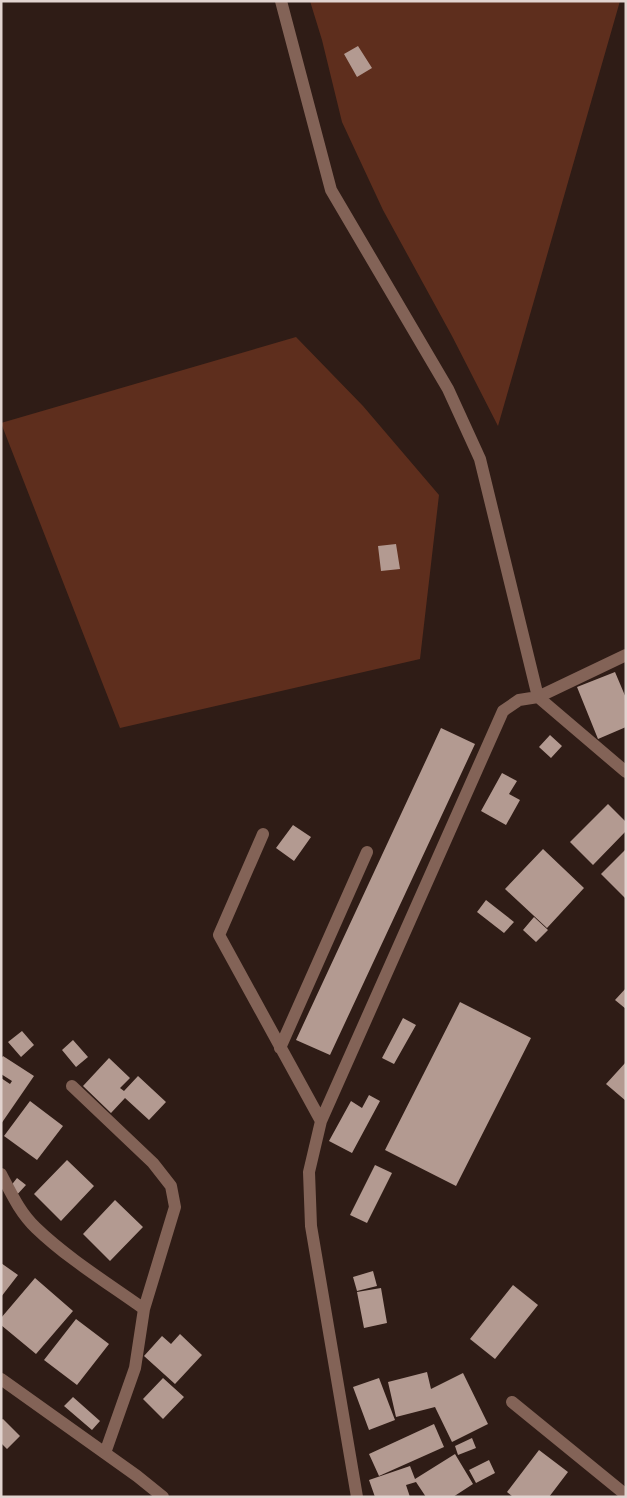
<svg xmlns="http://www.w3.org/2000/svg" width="627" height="1498" font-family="Commissioner,sans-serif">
<rect width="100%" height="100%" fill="#2f1c16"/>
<path fill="#5e2e1d" d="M310,1H620L498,426L452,336L383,210L342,122L322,40Z
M296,337L363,406L439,495L420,659L120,728L1,423Z"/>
<path fill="#b39a91" d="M358,46L372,68L357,77L344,54Z
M396,544L400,569L381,571L378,546Z
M615,672L626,698V727L598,739L577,687Z
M441,728L475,744L330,1055L296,1040Z
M550,735L562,746L551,758L539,747Z
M502,773L517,781L509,794L520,800L506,825L481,811Z
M608,804L626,822V831L593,865L570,842Z
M293,825L311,837L294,861L276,848Z
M543,849L584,888L547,928L505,889Z
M626,849V899L601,874Z
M486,900L514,922L504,933L477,912Z
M534,917L548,930L536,942L523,930Z
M626,988V1009L615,1000Z
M460,1002L531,1038L456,1186L385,1150Z
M403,1018L416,1025L394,1064L382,1058Z
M22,1031L34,1045L21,1057L8,1042Z
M73,1040L88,1057L76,1067L62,1050Z
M3,1056L34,1076L1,1124V1078L10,1084L12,1081L1,1074V1059Z
M109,1058L130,1078L120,1088L124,1091L138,1076L166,1102L149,1120L125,1098L111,1113L83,1086Z
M626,1062V1101L606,1084Z
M369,1095L380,1101L352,1153L329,1141L351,1101L362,1108Z
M30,1101L63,1126L37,1160L4,1136Z
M67,1160L94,1186L61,1221L34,1194Z
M375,1165L392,1173L367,1223L350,1215Z
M17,1178L26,1185L14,1198L6,1192Z
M115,1200L143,1227L110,1261L83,1234Z
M1,1263L18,1275L1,1297Z
M373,1271L377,1286L357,1291L353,1277Z
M35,1278L73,1311L36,1354L1,1325V1318Z
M513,1285L538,1305L495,1359L470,1339Z
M381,1288L387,1323L364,1328L357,1292Z
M76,1319L109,1344L77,1385L44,1360Z
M180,1334L202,1355L175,1384L144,1356L162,1336L171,1344Z
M427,1372L431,1389L463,1373L488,1424L452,1442L435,1407L396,1417L388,1382Z
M163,1378L184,1397L163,1419L143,1399Z
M379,1378L395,1420L369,1430L353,1387Z
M73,1397L100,1421L92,1430L64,1406Z
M3,1419L20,1436L7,1449L1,1443V1420Z
M434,1424L444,1447L379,1476L369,1454Z
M472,1438L476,1448L458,1455L455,1446Z
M539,1450L568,1472L549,1497H513L507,1492Z
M455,1454L473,1484L453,1497H426L416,1482L406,1485L410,1497H375L369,1480L410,1466L415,1479Z
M489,1460L495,1473L476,1483L469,1470Z"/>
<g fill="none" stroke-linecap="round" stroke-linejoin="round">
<path stroke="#836357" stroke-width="12" d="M281,1L331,190L448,389L480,459L538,697L626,772
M263,834L219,935L321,1121
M280,1048L367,852
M72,1086L153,1163L171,1186L175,1207L144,1309L135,1368L105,1453
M1,1174C11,1193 20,1213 36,1228C67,1258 109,1284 144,1309
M1,1379L137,1476L163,1497
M512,1402L626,1495
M357,1497L311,1226L309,1172L321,1121L503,711L519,700L538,697L626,655"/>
</g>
<rect width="627" height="1498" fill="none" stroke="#e2d4d0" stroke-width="5"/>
</svg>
